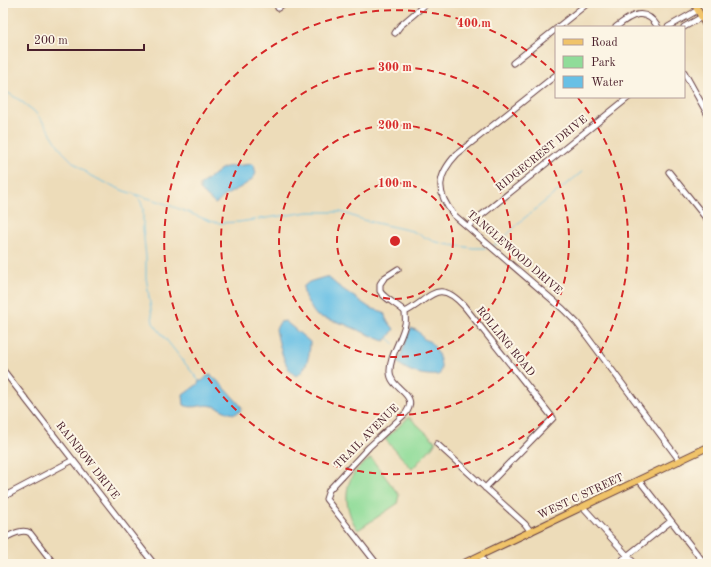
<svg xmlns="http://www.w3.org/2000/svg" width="711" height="567" font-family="'Old Standard TT',serif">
<rect width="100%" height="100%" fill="#fcf5e5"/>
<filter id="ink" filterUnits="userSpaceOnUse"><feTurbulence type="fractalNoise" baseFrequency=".025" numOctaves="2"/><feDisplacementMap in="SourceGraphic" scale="8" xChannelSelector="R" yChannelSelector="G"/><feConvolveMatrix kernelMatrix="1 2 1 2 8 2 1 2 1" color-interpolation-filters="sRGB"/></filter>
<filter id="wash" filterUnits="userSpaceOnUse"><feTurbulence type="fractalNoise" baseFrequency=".012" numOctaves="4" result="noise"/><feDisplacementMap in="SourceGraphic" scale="16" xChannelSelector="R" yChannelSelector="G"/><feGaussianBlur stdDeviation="0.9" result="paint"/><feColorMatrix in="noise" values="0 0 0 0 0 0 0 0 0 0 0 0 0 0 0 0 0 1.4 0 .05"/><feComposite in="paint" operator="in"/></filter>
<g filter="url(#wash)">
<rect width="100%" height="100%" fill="#eddcb9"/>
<path fill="#90dc99" stroke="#6d7e62" d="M409,417L435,441V444L412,469L385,439Z
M371,458L399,495L397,504L358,530C347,515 342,492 353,475C357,468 365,463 371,458Z"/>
<path fill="#68c0e5" stroke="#597088" d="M252,164L254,166L256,173C253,183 234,190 225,196C221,199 219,202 215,204L200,190V185L221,169L226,167Z
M325,277H328L337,285L370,308L384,312L386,319L394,329L388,338L384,341L344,324L317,316L313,311L305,297L303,287L309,282Z
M285,321L310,342C310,354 307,370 297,376C285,373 278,340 276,329L280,322Z
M411,328L418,331C420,333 422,337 424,339C426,340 428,340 430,342C437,348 445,367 439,375C424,376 409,373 398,363Z
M211,375L223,386L241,406L242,409C234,420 222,408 213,406C203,403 193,410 184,405L183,395L198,384L199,381H202L207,376Z"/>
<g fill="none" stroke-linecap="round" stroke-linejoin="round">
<path stroke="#68c0e5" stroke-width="1" d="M3,90L18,99L34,111L46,126L62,151L74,163L91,176L124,191L161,202L210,221L219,223L239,222L308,212H341L363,220L412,231L433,241L444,244L473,248H488
M136,195L141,202L143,209V229L146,257V277L153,323L199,381
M493,246L501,241L522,220L583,171
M388,338L395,344"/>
</g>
</g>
<g filter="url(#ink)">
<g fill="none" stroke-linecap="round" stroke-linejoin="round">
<defs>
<path id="minor" d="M278,8L284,3
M558,27L588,3
M616,27C631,15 645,6 658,27
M668,27L698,10
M684,27L702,17
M395,33L400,26L427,3
M513,63L556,29
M684,72L708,115
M556,75L457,154C437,175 435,192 454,215L563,309L577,323L680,461
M669,172L705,217L708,214
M468,226L629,97
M398,269L384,278L380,284C380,285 380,290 380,291C383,298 399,305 405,312
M405,312C431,299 437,277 464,306L553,418L485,488
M3,370L154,564
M437,444L525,524L531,532
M639,480L705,564
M3,497L73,460
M583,507L635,564
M3,539C11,535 22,528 30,533L54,564
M480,556L486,564
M377,564L326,499L329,490L369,447L406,413C420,393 390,390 390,372C389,357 402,339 405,324C406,321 405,316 405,312
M617,564L671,521"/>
<path id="major" d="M694,3L708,29
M462,564L708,447"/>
</defs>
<use href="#minor" stroke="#623b40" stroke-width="7"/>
<use href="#major" stroke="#623b40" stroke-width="8"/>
<use href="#minor" stroke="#fff" stroke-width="5"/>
<use href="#major" stroke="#f0c369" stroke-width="6"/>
</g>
</g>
<g fill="none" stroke="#d62828" stroke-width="2" stroke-dasharray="7 5">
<circle cx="395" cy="241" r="58"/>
<circle cx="395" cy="241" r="116"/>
<circle cx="395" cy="241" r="174"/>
<path d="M578 98A232 232 0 1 1 555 73"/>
</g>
<g text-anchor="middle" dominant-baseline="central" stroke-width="4" stroke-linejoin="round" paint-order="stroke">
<g font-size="11" fill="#4a1f2b" stroke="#fcf5e5">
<text transform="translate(542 154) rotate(-39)">RIDGECREST DRIVE</text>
<text transform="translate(514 253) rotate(41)">TANGLEWOOD DRIVE</text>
<text transform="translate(505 342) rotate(51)">ROLLING ROAD</text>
<text transform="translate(367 437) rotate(-45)">TRAIL AVENUE</text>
<text transform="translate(87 461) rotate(52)">RAINBOW DRIVE</text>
<text transform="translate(581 497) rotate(-25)">WEST C STREET</text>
</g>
</g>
<circle cx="395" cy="241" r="6" fill="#d62828" stroke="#fcf5e5" stroke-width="2"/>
<g font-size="12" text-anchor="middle" font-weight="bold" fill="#d62828" stroke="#fcf5e5" stroke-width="4" stroke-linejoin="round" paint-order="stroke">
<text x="474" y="27">400 m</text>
<text x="395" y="71">300 m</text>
<text x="395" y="129">200 m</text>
<text x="395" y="187">100 m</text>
</g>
<rect width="711" height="567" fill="none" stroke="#fcf5e5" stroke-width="16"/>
<rect x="555" y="26" width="130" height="72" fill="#fcf5e5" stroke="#b59f9b"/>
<rect x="563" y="39" width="20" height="6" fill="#f0c369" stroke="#b59f9b"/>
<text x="591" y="46" font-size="12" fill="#4a1f2b">Road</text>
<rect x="563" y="56" width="20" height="12" fill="#90dc99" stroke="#b59f9b"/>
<text x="591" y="66" font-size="12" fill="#4a1f2b">Park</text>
<rect x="563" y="76" width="20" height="12" fill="#68c0e5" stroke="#b59f9b"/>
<text x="591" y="86" font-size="12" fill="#4a1f2b">Water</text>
<path d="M28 44v6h116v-6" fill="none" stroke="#4a1f2b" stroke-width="2"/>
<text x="34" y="44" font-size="12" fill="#4a1f2b" stroke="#fcf5e5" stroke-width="3" paint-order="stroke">200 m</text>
</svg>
